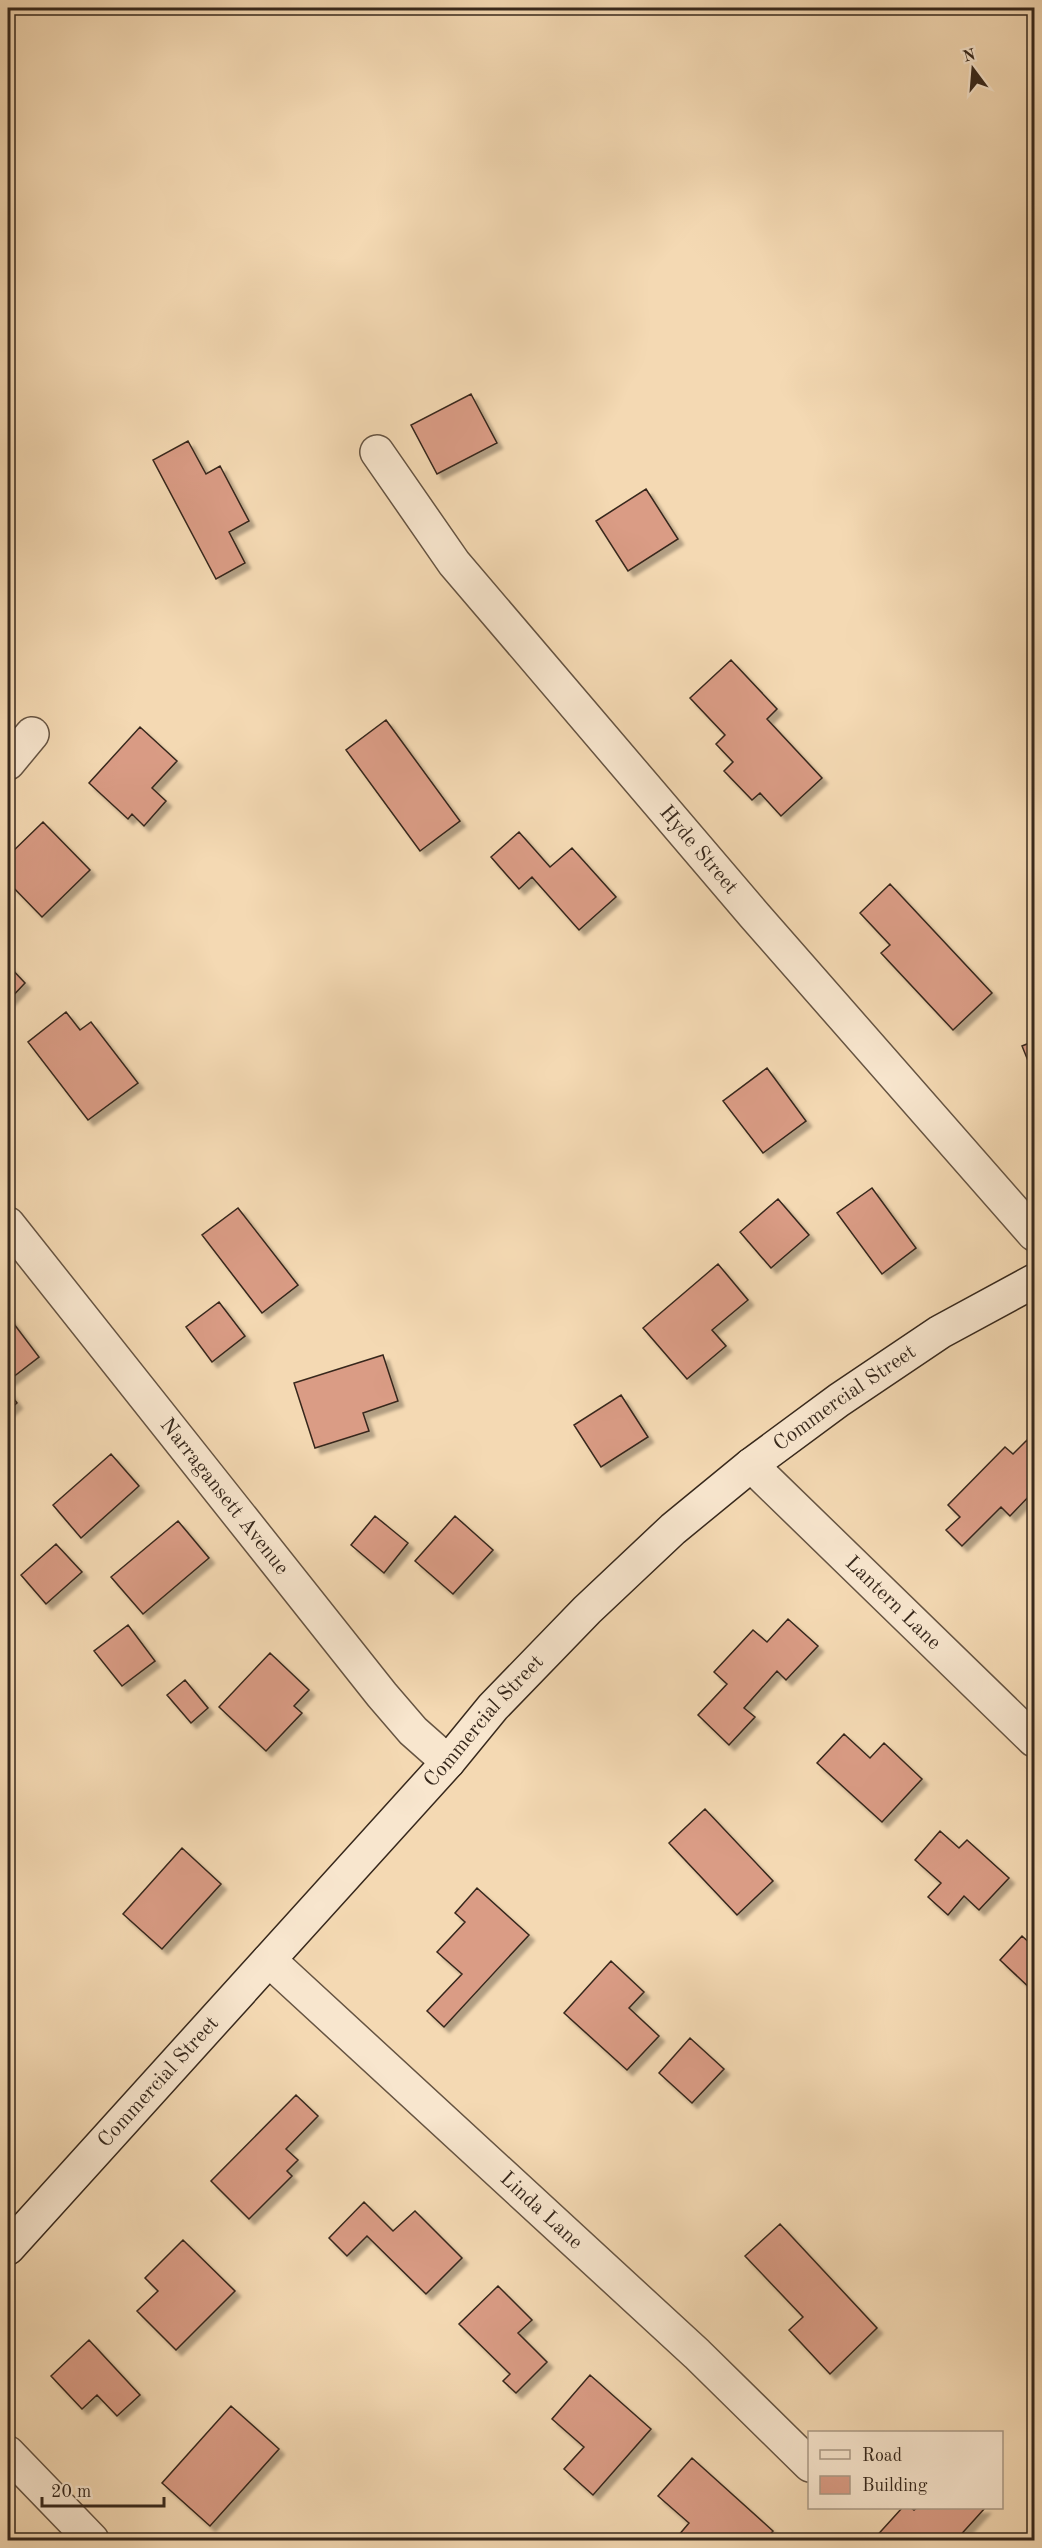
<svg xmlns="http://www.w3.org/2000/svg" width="1042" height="2548" font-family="'Old Standard TT',serif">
<defs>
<filter id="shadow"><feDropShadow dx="5.5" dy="5.5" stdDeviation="1.5" flood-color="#0004"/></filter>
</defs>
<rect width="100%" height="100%" fill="#f4d9b3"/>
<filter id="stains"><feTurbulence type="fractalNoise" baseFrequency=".00333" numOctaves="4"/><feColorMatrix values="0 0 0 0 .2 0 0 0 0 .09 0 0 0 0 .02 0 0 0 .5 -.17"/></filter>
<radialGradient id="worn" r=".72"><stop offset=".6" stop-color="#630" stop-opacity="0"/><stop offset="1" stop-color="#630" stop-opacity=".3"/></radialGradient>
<path fill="#da9c85" stroke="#37281c" stroke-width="1.5" filter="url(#shadow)" d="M471,394L497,443L437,474L411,425Z
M188,441L206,474L220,466L249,521L229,532L245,563L216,579L153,460Z
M646,489L678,539L628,571L596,521Z
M731,660L777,709L767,719L822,778L781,816L760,793L752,800L724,771L733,762L716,744L725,735L690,698Z
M386,720L460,821L420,851L346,750Z
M140,727L177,761L152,788L166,801L144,826L132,814L128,819L89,783Z
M43,822L90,870L42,917L8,882V856Z
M519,832L550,867L572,848L616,897L579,930L532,877L519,889L491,857Z
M890,884L992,993L953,1030L881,953L890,945L860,913Z
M9,966L25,983L8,1001V967Z
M66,1012L80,1030L91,1022L138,1083L88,1120L28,1042Z
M1034,1041V1072L1033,1073L1022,1046Z
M767,1068L806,1121L763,1153L723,1101Z
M872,1188L916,1248L882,1274L837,1213Z
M778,1199L809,1235L771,1268L740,1232Z
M238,1208L298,1285L262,1313L202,1235Z
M718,1264L748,1300L712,1330L726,1346L687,1379L643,1328Z
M219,1302L245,1336L212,1362L186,1327Z
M8,1316L39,1357L8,1381Z
M383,1355L398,1401L363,1413L369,1431L315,1448L294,1383Z
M8,1391L17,1403L8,1411Z
M621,1395L648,1437L601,1467L574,1425Z
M1027,1440L1034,1447V1491L1010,1516L1001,1507L962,1546L946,1530L960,1517L948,1505L1005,1447L1013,1454Z
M111,1454L139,1486L81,1538L53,1505Z
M375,1516L408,1543L384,1573L351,1545Z
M455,1516L493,1550L453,1594L415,1561Z
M178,1521L209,1558L143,1614L111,1577Z
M56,1544L82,1572L46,1604L21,1575Z
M788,1619L818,1646L786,1680L777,1671L744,1708L755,1717L729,1745L698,1715L727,1684L714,1672L753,1630L767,1642Z
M128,1625L155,1661L122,1686L94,1651Z
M270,1653L309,1690L294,1706L302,1713L266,1751L219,1707Z
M185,1680L208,1708L191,1723L167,1695Z
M844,1734L870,1758L884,1743L922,1779L882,1822L817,1763Z
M705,1809L773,1881L737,1915L669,1843Z
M940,1831L959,1848L967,1840L1009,1878L979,1910L964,1896L948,1915L928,1897L941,1883L915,1860Z
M182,1848L221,1884L162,1949L123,1914Z
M477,1888L529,1935L444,2027L427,2011L462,1974L437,1952L465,1922L455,1913Z
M1022,1936L1033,1946L1034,1945V1992L1000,1960Z
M611,1961L644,1992L629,2008L659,2036L627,2070L564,2013Z
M690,2038L724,2069L692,2103L659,2073Z
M296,2095L318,2116L286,2149L298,2160L287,2171L292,2176L249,2219L211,2181Z
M364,2202L393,2231L415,2211L462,2258L426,2294L367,2236L347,2256L329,2238Z
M780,2224L877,2328L830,2374L789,2330L803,2317L745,2256Z
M183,2240L235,2291L176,2350L137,2311L158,2291L145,2278Z
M498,2286L532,2320L518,2333L547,2362L516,2393L503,2381L510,2374L459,2324Z
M89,2340L140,2395L117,2416L97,2395L82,2409L51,2376Z
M590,2375L651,2429L593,2495L564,2469L584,2447L552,2419Z
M231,2406L279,2449L210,2526L162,2483Z
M692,2458L773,2531L765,2540H683L678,2536L689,2523L658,2496Z
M902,2508H911L914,2510L917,2508H985L956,2540H946L941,2536L937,2540H873Z"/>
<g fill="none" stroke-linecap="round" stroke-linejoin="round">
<defs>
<g id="street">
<path id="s1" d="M377,452L454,563L755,916L1034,1234"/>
<path d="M8,763L32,734"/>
<path id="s2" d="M8,1224L382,1695L413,1731L448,1762"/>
<path id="s3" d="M751,1465L1034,1740"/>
<path id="s4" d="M269,1960L697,2354L810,2465"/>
<path d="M8,2453L92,2540"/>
</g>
<g id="secondary">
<path id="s5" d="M8,2248L448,1762L493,1707L587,1610L673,1529L751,1465L839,1400L940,1332L1034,1281"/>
</g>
</defs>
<use href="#street" stroke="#665442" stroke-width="36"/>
<use href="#secondary" stroke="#37281c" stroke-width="36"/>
<use href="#street" stroke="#f8e6ce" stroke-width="33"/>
<use href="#secondary" stroke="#f8e6ce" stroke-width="33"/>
</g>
<g text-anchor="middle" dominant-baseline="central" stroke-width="5" stroke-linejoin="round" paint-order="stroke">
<g font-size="21" fill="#37281c" stroke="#f8e6ce">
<text stroke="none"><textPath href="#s1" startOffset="512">Hyde Street</textPath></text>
<text stroke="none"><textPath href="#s5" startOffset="1196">Commercial Street</textPath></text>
<text stroke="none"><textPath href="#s2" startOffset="348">Narragansett Avenue</textPath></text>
<text stroke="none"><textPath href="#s3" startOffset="198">Lantern Lane</textPath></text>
<text stroke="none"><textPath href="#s5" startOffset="710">Commercial Street</textPath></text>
<text stroke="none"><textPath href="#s5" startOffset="224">Commercial Street</textPath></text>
<text stroke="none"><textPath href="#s4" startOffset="370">Linda Lane</textPath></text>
</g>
</g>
<rect width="1042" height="2548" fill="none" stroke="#f4d9b3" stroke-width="30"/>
<rect x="9" y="9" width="1024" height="2530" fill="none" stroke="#37281c" stroke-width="3"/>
<rect x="15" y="15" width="1012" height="2518" fill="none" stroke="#37281c" stroke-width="1.5"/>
<rect x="808" y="2431" width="195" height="78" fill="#f8e6ce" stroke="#ab9a87" stroke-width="1.5"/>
<rect x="820" y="2450" width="30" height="9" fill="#f8e6ce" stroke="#ab9a87" stroke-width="1.5"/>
<text x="862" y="2461" font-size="18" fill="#37281c">Road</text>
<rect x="820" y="2476" width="30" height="18" fill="#da9c85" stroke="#ab9a87" stroke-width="1.5"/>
<text x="862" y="2491" font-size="18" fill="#37281c">Building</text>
<g transform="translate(973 69) rotate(344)" stroke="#f8e6ce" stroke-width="4.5" paint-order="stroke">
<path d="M0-4.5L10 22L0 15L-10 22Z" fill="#37281c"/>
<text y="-9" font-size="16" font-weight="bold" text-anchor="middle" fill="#37281c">N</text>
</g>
<path d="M42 2497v9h122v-9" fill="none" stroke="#37281c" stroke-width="3"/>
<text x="51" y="2497" font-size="18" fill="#37281c" stroke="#f8e6ce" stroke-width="4.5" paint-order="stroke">20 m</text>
<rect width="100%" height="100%" filter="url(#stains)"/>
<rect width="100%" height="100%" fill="url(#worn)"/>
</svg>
